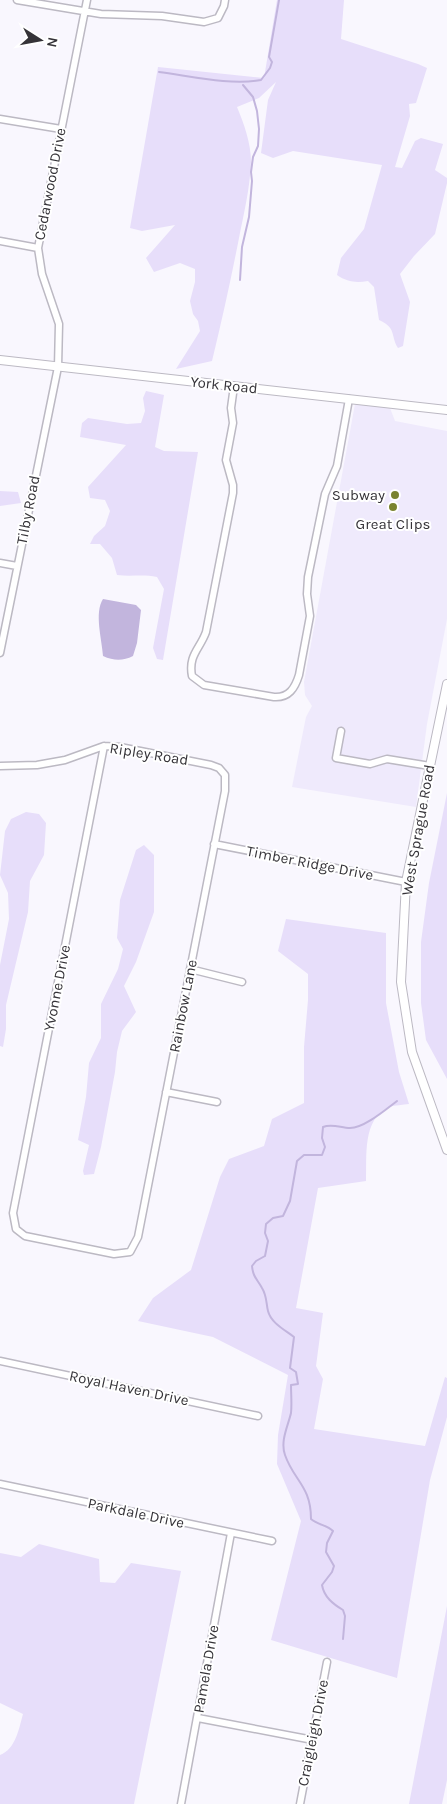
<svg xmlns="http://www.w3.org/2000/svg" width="447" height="1804" font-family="Karla,sans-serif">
<rect width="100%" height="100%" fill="#f9f7fe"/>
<path fill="#efeafc" d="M355,404L390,408L395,421L447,431V619L427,724L416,807L292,787L306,717L312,706L305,695L304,682Z"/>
<path fill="#e7defa" d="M277,0H344L341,39L418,64L427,68L416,103L409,104L410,116L395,167L402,168L415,141L421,138L443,144L435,170L447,178V183L435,234L414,256L400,274L410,302L403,346L398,348C390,335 397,328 379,320L374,287L368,281C356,283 347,282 337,275L341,258L364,229L382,165L293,151L273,158L261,153L268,100L276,82L259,98L237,107C244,124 251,143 251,162C250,188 244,213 239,238C231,279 222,320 212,361L176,369L200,331L198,321L193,314L190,301L195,282V269L180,263L154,272L146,258L175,225L142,231L130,228L158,67L264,78Z
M146,391L164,395L155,447L164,451L198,452L163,660L157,659L153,648L164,589L157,577C143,574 131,577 117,575L112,558L100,544H90L94,536L105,526L110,511L105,500L90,498L88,487L126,445L80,437L82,423L88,418L127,424L141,423L145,411L143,398Z
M0,491L18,492L21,503L0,506Z
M447,793V1079L426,1040L421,1003V942L429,883Z
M26,812L39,814L46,823L44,855L30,881L28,912L6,1005V1029L3,1047L0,1046V965L9,919L8,893L0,875L5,831L11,819Z
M144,845L154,855V912L136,962L124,986L136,1012L122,1031L117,1052L115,1072L101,1147L94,1174L84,1175L83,1171L89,1145L78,1140L86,1097L89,1063L101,1038V1004L118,969L123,949L117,938L120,900L136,850Z
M286,919L386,933V1003L399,1072L409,1104C403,1105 395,1105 389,1107C362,1119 367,1157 366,1181L318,1188L296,1308L323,1313L316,1366L323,1379L314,1429L425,1446L445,1377L447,1378V1417L430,1480L397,1678L271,1640L301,1521L277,1464L278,1435L288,1375L213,1337L138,1321L153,1298L191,1270L220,1177L229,1159L264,1146L272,1119L304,1103V1047L308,1000V974L278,951Z
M39,1544L99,1559L100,1582L115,1583L131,1563L181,1571L134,1804H0V1755C16,1749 19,1728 23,1714L0,1703V1553L21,1557Z
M447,1606V1780L442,1804H409Z"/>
<path fill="#c2b5dd" d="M103,599L136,605L141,610L137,643L133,656C123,661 114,661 103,656C102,639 94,613 103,599Z"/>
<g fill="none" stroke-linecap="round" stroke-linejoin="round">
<path stroke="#c2b5dd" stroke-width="2" d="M159,72C190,76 231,86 261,80L270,68L272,62L269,57L279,0
M240,280L242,247L249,217L252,181L251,172L253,157L258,146L259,129L257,111L253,97L243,85
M343,1639L345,1616L343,1610C333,1604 324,1597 322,1585L332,1572L334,1566L326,1552L327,1543L333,1531C327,1525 318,1525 311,1519C311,1486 294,1481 285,1455C280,1441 288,1426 291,1413C292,1404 291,1394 291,1385L298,1384L296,1372L290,1368L294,1337C285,1330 271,1323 268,1311C266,1303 267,1296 262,1288C257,1279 253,1277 252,1266L256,1261L265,1256L268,1241L265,1233L266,1224L273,1218L283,1216L290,1201L297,1161L304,1155H322L325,1147L322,1138L323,1127C332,1123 341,1128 350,1128C364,1128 385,1110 397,1101"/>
<defs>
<path id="minor" d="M17,0L101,14L162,16L204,22L218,18L224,6L225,0
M0,119L61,129
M0,241L38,248
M234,386L231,408L233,423L226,460L233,485V493L206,632C200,649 188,655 192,676L204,685L274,697C289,698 295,688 299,675L310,616L307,594L308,577L325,494L337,466L349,399
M0,563L17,566
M0,653L58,367L59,324L42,274L38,248L87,0
M341,731L336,758L370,764L387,759L430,766
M0,766L37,765L65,760L104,746L120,747L211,765L219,768L225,775V791L138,1237L130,1252L114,1254L25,1236L16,1229L13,1213L104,746
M214,844L406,882
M190,969L242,982
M166,1092L217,1102
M0,1361L258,1416
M0,1484L272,1541
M198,1718L313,1740
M181,1804L231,1533
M300,1804L327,1662"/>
<path id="tertiary" d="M0,360L447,410
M447,684L406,882L401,982L412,1052L447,1150"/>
</defs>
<use href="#minor" stroke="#bcb9c3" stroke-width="9"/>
<use href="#tertiary" stroke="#bcb9c3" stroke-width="10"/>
<use href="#minor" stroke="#fff" stroke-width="6"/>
<use href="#tertiary" stroke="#fff" stroke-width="8"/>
</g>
<g fill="#7a832f" stroke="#fff" stroke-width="2">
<circle cx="395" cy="495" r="5"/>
<circle cx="393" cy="507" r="5"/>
</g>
<g text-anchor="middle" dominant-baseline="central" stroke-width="4" stroke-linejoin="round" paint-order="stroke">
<g font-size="15" fill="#353338" stroke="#fff">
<text transform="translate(50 184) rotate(-79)">Cedarwood Drive</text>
<text transform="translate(224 385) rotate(6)">York Road</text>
<text transform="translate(28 510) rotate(-79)">Tilby Road</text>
<text transform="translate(149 754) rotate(9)">Ripley Road</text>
<text transform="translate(418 830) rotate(-80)">West Sprague Road</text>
<text transform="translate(310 863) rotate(11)">Timber Ridge Drive</text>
<text transform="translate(57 988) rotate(-79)">Yvonne Drive</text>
<text transform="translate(183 1006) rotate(-79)">Rainbow Lane</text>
<text transform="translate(129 1388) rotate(12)">Royal Haven Drive</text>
<text transform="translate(136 1513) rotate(12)">Parkdale Drive</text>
<text transform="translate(206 1669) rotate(-80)">Pamela Drive</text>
<text transform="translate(313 1733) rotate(-79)">Craigleigh Drive</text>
</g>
<g font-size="15" fill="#353338" stroke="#fff" text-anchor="end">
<text x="385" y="495">Subway</text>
<text x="393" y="524" text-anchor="middle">Great Clips</text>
</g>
</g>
<g transform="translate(40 40) rotate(101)" stroke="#ffffff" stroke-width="4" paint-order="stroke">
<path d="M0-4L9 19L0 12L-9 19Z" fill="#353338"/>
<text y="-8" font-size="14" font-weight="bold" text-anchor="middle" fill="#353338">N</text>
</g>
</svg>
